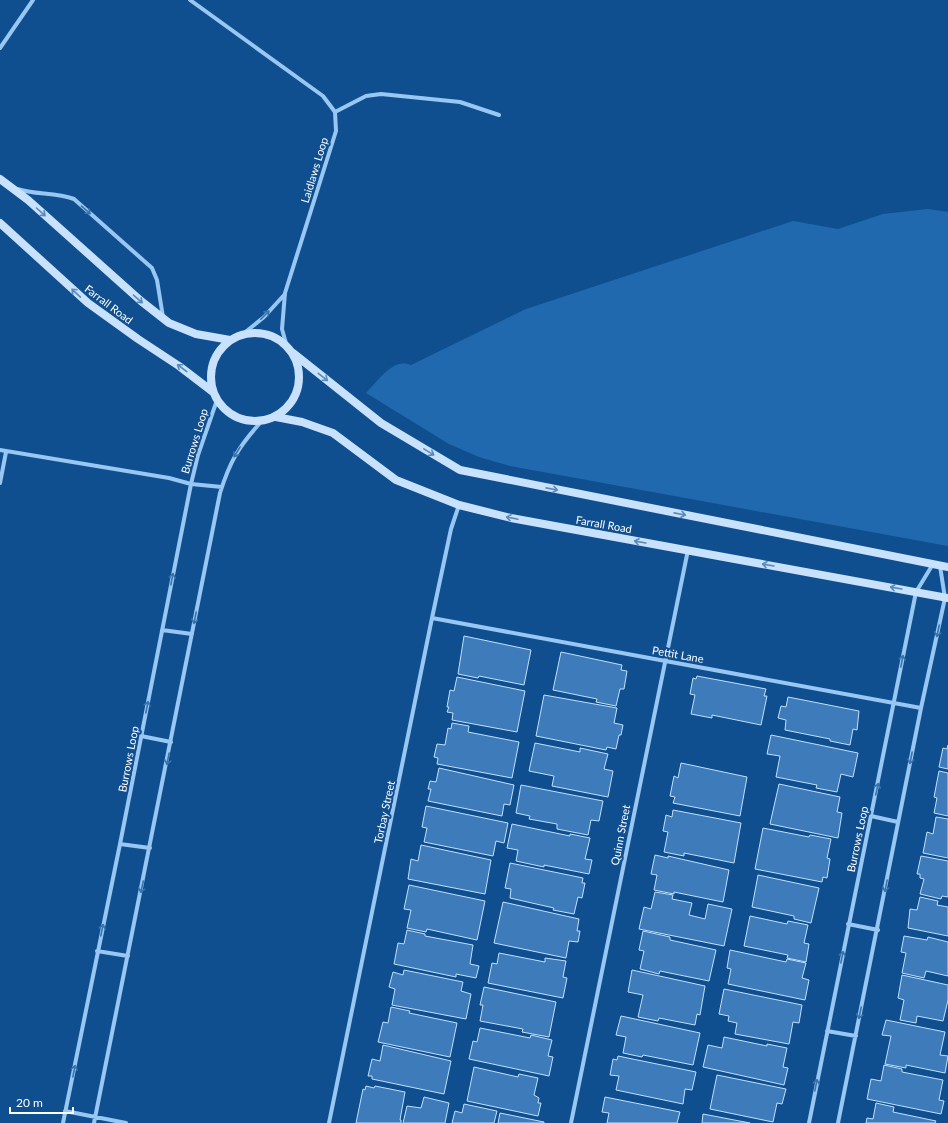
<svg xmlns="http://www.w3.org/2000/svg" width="948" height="1123" font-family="Lato,sans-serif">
<rect width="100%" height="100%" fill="#104f8f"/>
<path fill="#2169ae" d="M928,209L948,212V546L510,466L479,457L449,444L366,393C378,381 393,357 411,365L526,309L793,221L838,229L883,214Z"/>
<path fill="#3d7bba" stroke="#c1e0fd" d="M464,636L531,650L524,685L479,676L478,678L458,674Z
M561,652L622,665L621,670L627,671L624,689H620L616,706L596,702L597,699L553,690Z
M697,676L766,689L764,696H767L761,725L712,715V718L691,714L695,695L690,694L693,678L696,679Z
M457,677L525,691L517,732L452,720L453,713L447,712L449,707H447L450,690L454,691Z
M544,695L617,708L614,723L623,725L621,735H619L616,749L607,747L606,750L536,736Z
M788,697L859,711L857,730L853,729L850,745L830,741V739L785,730L786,720L778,718L781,706L786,707Z
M452,723L469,726L468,732L519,742L512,778L437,764L438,758L434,757L437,744L445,745L448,728L451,729Z
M771,735L858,753L853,777L841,774L837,792L816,788L817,785L776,777L780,756L767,754Z
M535,743L580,752V748L608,754L604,769L613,771L608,797L552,786L554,776L529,771Z
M948,745V769L939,767L943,748L947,749Z
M681,763L747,777L740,816L673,803L675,797L670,796L674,776L678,778Z
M439,768L514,785L510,805L504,804L502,816L428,801L431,789H428L430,781L436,782Z
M939,771L948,773V816L934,813L937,798L934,797Z
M779,784L840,797L837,812L842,813L838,838L770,824Z
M521,785L603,801L599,821L591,820L588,835L557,829V824L529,819L530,816L516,813Z
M426,806L508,823L504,843L496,841L493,856L424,842L427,828L422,827Z
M673,810L741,823L734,863L684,853V856L664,852L668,832L663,831L666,815L672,817Z
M936,817L948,819V858L923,853L927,832L933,834Z
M512,824L570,836V834L590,838L585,859L592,860L589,874L544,865V867L516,861L518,850L507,848Z
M763,828L809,837L810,835L831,839L827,858L830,859L827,878L823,877L822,882L755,869Z
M421,845L491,860L485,894L408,879L411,859L418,861Z
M655,855L668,858V856L729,870L723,902L674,892V894L654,890L657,875L651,874Z
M921,856L948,861V897L942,896L941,899L920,894L924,879L920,878V874H917Z
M510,863L583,878L582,883H585L582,898L578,897L574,914L553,910L554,908L510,898L511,889L505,888Z
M758,875L819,888L811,923L794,919V916L752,907Z
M409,885L485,901L477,940L427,929L426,932L407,928L411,910L404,909Z
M655,892L673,895L672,899L692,903L689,915L705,919L708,904L732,909L724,946L639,929L644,907L651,909Z
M920,897L938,901L937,905L948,907V936L908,928L910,909L917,910Z
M503,902L579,919L577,931H580L578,942L569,941L566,958L494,943Z
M750,916L787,924L788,921L808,925L804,943L809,944L806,962L787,958L788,955L744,946Z
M407,930L425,934V936L473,945L470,964L479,966L476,978L456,974V977L394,964L398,943L404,944Z
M643,931L670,937V940L716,950L709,981L660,971L659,974L640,969L644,951L639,950Z
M904,936L927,940L928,937L948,942V976L926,971L924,978L902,973L906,953L901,952Z
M730,950L786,962L787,959L806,963L802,978L809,980L805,1000L728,984L731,969L727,968Z
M499,953L545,962V958L566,961L563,977L567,978L563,998L488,983L492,963L497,964Z
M404,970L463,982L461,991L471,994L466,1019L392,1005L395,989L389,987L393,972L403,975Z
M632,970L705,986L700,1015L697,1014L695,1025L659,1018L658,1021L638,1017L643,995L628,992Z
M902,975L948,985V1000L943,1021L917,1016L916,1023L900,1020L904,1000L898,998Z
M484,987L556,1002L549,1037L522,1032L523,1029L480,1021L483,1005H480Z
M724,989L802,1005L799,1023L793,1022L789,1044L735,1034L737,1023L728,1021L729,1016L719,1014Z
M391,1007L410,1011L409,1013L457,1023L450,1057L378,1042L383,1022L388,1023Z
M621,1016L700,1033L693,1065L643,1055L642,1057L623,1053L626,1037L616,1035Z
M886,1020L945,1032L940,1055L948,1056L945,1073L906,1065V1068L885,1064L891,1036L882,1035Z
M480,1028L530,1038L531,1035L552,1040L548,1056L553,1057L549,1076L469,1059L473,1041L477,1042Z
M724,1037L767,1046V1044L787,1048L783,1067L788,1068L784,1085L703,1067L708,1045L722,1048Z
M383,1045L451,1061L444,1094L372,1079V1076H368L372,1059L380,1061Z
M618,1056L696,1072L692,1090L685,1089L683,1104L616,1090L619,1076L610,1075L613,1059L617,1060Z
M884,1065L902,1069V1072L943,1080L939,1100L944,1101L941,1114L867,1099L871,1079L881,1081Z
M474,1067L518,1077L519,1074L538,1078L534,1095L539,1098L538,1103H541L538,1116L467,1101Z
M717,1075L786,1089L782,1104L777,1103L773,1122L710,1109Z
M366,1086L374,1088L375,1086L405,1092L400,1120H401V1123H356L363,1089L365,1090Z
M424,1097L449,1103L445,1123H403L407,1106L421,1108Z
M605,1097L680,1112L677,1123H607L609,1113L602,1112Z
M876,1103L894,1107L893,1112L936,1121L935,1123H866L867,1118L873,1119Z
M464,1104L497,1111L494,1123H452L455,1111L462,1113Z
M500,1113L544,1122V1123H498Z
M703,1114L750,1123H702Z"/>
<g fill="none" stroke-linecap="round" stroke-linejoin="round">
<path stroke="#99c7f3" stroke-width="4" d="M190,0L323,96L335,112L336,131L285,293L282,329L287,347
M0,48L33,0
M335,112L366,96L381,94L460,102L499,115
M17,189C36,195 55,192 74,199L152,268L157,280L163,317
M243,334L264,317L285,294
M0,450L169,478L191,484L222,487
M0,483L6,452
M432,618L921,708
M162,630L192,634
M141,736L171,742
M871,816L898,822
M120,844L150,848
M848,924L878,930
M97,951L128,956
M827,1031L856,1036
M65,1111L126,1123
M63,1123L120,844L191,484L198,455L217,400
M94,1123L220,493C230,461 239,446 261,422
M329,1123L432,618L451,529L459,505
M571,1123L688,550
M809,1123L916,592L933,564
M838,1123L921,708L945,598L940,566"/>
<path stroke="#c8e2fd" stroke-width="8" d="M0,179L28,200L141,301L169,323L196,334L230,340
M0,223L88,303L138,339L179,366L213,392
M211 377a44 44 0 1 1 88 0a44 44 0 1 1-88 0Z
M293,353L381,423L460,470L948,567
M276,417L302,422L333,433L396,480L459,505L511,518L948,598"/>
</g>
<defs><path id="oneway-shaft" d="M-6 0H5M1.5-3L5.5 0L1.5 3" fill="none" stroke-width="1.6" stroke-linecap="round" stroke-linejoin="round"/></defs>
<g stroke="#3973ad">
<use href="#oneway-shaft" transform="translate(86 210) rotate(41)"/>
<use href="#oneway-shaft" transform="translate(265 315) rotate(-45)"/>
<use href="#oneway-shaft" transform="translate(237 452) rotate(121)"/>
<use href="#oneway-shaft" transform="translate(172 579) rotate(-79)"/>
<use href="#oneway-shaft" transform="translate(195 618) rotate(101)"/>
<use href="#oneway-shaft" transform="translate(938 631) rotate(102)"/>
<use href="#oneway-shaft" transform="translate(902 661) rotate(-79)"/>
<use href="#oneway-shaft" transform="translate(147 707) rotate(-79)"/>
<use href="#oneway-shaft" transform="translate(911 758) rotate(101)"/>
<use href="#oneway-shaft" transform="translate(168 759) rotate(101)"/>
<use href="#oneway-shaft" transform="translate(877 789) rotate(-78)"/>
<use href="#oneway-shaft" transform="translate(886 886) rotate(101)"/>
<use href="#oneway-shaft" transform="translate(142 887) rotate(102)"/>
<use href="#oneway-shaft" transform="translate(102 930) rotate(-78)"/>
<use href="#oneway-shaft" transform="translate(842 957) rotate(-79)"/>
<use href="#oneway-shaft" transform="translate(860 1013) rotate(102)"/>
<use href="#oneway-shaft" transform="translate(74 1071) rotate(-79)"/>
<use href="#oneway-shaft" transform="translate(816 1085) rotate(-79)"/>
</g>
<g stroke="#5a8abb">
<use href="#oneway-shaft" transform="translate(41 212) rotate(42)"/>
<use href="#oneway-shaft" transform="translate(76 293) rotate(-137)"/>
<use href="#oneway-shaft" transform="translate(138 299) rotate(41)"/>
<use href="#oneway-shaft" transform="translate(182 368) rotate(-143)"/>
<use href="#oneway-shaft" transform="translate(323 377) rotate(38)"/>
<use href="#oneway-shaft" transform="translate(429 452) rotate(31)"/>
<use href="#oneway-shaft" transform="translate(552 489) rotate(11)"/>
<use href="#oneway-shaft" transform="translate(680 514) rotate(11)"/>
<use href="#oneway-shaft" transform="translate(512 518) rotate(-168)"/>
<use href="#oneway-shaft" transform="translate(640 542) rotate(-170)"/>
<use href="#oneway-shaft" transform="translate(768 565) rotate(-170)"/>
<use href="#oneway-shaft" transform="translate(896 588) rotate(-170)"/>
</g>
<g text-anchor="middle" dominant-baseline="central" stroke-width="4" stroke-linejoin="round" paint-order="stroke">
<g font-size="11" fill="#fff" stroke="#104f8f">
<text transform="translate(314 170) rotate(-73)">Laidlaws Loop</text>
<text transform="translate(109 304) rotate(37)">Farrall Road</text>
<text transform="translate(194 441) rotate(-73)">Burrows Loop</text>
<text transform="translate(604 524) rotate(10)">Farrall Road</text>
<text transform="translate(678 654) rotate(10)">Pettit Lane</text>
<text transform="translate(128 759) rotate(-79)">Burrows Loop</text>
<text transform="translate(384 812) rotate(-78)">Torbay Street</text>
<text transform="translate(620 835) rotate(-79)">Quinn Street</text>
<text transform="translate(857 839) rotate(-78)">Burrows Loop</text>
</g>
</g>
<path d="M10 1107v6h63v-6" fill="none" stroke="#ffffff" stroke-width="2"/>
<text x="16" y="1107" font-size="12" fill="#ffffff" stroke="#104f8f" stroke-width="3" paint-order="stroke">20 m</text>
</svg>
